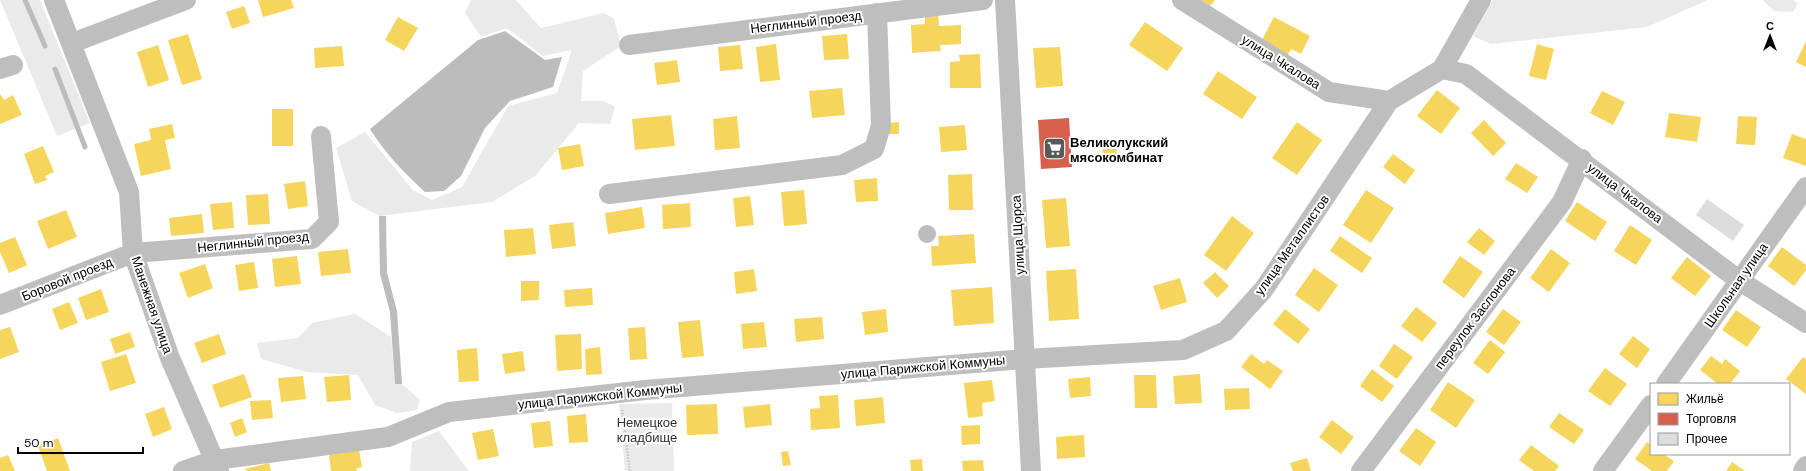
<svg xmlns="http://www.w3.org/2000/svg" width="1806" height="471" font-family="'DM Sans',sans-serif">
<rect width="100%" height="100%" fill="#fff"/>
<path fill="#eaeaea" d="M0,0H40L90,123L57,136Z
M471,0H516L541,28L604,13L614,19L621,46L583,71L581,101H604L615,107L610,124L579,123L535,176L492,202L379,216L352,201L336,148L365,132L413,190L432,200L462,187L508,106L557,93L572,50L543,56L507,28L481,37L465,13Z
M1493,0H1708L1647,27L1491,44L1473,36Z
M1763,0H1793L1798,3L1793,12L1774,11Z
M355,314L391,337L395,384H402L420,400L417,410L397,413L375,405L358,375L307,372L261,359L257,343L298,338L312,323Z
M672,403L674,471H625L619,404Z
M439,431L469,471H410L412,442Z"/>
<path fill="#bcbcbc" d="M505,31L545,60L562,57L553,87L510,101L485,128L461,176L444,191L425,192C404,173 385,153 370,129L478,40Z
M379,216H386L387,273L397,311L402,384H395L390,312L380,274Z
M918 234a9 9 0 1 1 18 0a9 9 0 1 1-18 0Z"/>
<path fill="#f6d55c" d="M258,0H291L294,8L263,17Z
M1201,0H1215L1210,6Z
M244,6L250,23L232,29L226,12Z
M938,14L939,26L961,25V44L940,45L941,51L912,53L911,25L925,24V15Z
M398,17L418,28L404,51L385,40Z
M1274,17L1310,36L1301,54L1291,49L1287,56L1261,42Z
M1145,22L1183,48L1167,71L1129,45Z
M188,34L202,79L182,85L168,40Z
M847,34L849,59L824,60L822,36Z
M1806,41V67L1796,62Z
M776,44L780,80L760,82L756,47Z
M1537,44L1554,49L1546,80L1529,76Z
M158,45L169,80L148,87L137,52Z
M740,45L743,69L720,71L718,47Z
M342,46L344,66L315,68L314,48Z
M1060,47L1063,86L1036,88L1033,48Z
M980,54L981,88H950V62L960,61L959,55Z
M677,60L680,82L657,85L654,63Z
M1218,71L1257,97L1242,119L1203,94Z
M842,88L845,115L812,118L809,91Z
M1437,90L1460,108L1441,134L1417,116Z
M1602,91L1625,102L1613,125L1590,113Z
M0,94L4,100L13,95L22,115L0,124Z
M272,109H293V146H272Z
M1669,113L1701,117L1697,142L1665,137Z
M671,115L675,146L635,150L632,119Z
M737,116L740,148L715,150L713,119Z
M1738,116L1757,117L1755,145L1736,144Z
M1484,120L1506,143L1493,156L1471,133Z
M899,122V134H887V123Z
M1297,122L1322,140L1297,175L1272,158Z
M172,124L175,138L165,140L171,169L141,176L134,144L151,140L149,129Z
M965,125L967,150L941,152L939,127Z
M1792,134L1806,139V166L1783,158Z
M1102,139H1116L1117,158H1103Z
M580,144L584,166L562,170L558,148Z
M43,146L54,172L45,176L47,180L35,184L24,154Z
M1393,154L1415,170L1405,184L1383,167Z
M1516,163L1538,177L1527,193L1505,179Z
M972,174L973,210H949L948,175Z
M877,178L878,201L856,202L854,180Z
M305,181L308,206L288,209L284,184Z
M804,190L807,224L784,226L781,192Z
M1366,190L1394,208L1371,243L1343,225Z
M268,194L270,224L248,225L246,195Z
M750,196L754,225L736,227L733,198Z
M1066,198L1070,246L1046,248L1042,200Z
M232,202L234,228L213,230L210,204Z
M1577,202L1607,222L1595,241L1565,221Z
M690,203L691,227L663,229L662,205Z
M642,207L645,228L608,234L605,213Z
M66,210L77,237L48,249L37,221Z
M202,214L204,233L171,236L169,218Z
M1232,216L1254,233L1226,271L1204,255Z
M573,222L576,246L552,249L549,225Z
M1630,225L1652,240L1636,265L1614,251Z
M533,228L536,254L506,257L504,230Z
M1479,228L1495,241L1484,255L1467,242Z
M974,234L976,263L932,266L931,246H939L938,236Z
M1340,236L1372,258L1362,273L1330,251Z
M15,237L27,265L9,273L0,252V243Z
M1782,247L1806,265V270L1794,286L1768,266Z
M348,249L351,273L321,276L318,252Z
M1551,249L1570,263L1549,292L1530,278Z
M297,256L301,284L275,287L272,259Z
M1460,256L1483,272L1464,298L1442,282Z
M1687,257L1711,276L1695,296L1671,278Z
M254,262L258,288L239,291L235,265Z
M205,264L213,288L188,298L179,273Z
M1314,268L1338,285L1319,312L1295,295Z
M754,269L757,291L736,294L734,272Z
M1076,269L1079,319L1049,321L1046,271Z
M1215,272L1229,286L1217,298L1203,283Z
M1180,278L1187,302L1161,310L1153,286Z
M521,281H539V300L521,301Z
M992,287L994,323L954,326L951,290Z
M592,288L593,305L565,307L564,290Z
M101,289L109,312L86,320L78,298Z
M69,302L78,323L60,330L52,309Z
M1416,307L1437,323L1422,342L1401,326Z
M886,309L888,332L865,335L862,312Z
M1285,309L1310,329L1298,344L1273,324Z
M1503,309L1521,322L1504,345L1486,332Z
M1736,310L1761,327L1747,347L1722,330Z
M822,317L824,339L796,342L794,319Z
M700,320L704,356L682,358L678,322Z
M764,322L767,347L743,349L741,324Z
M10,327L19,352L0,359V330Z
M645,327L647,359L630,360L628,328Z
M130,332L135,347L115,354L110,339Z
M219,334L226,354L202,363L194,343Z
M581,334L582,369L557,371L555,335Z
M1633,336L1650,349L1637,368L1619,354Z
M1490,340L1505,352L1488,374L1473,363Z
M1394,344L1413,357L1397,379L1379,366Z
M600,347L602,374L586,375L585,349Z
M477,348L479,381L459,382L457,350Z
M523,351L525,371L505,374L502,354Z
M126,354L136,383L110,391L101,362Z
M1251,354L1264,364L1267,360L1283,371L1270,389L1241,367Z
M1711,356L1722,364L1725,359L1740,371L1730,384H1718L1700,370Z
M1803,357L1806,359V394L1786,379Z
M1605,368L1627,384L1610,406L1588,391Z
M1372,369L1394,386L1382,402L1360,386Z
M244,374L252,397L220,408L212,385Z
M1200,374L1202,403L1175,404L1173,376Z
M349,375L351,400L327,402L324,377Z
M1134,375H1156L1157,408H1135Z
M303,376L306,399L281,402L278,378Z
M1090,377L1091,396L1070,398L1068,379Z
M992,380L995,401L982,403L983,416L968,418L964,383Z
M1448,382L1475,400L1456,428L1430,410Z
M1249,388L1250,409L1225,410L1224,389Z
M838,395L840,428L811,430L810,409L820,408L819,396Z
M883,397L885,423L856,426L854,400Z
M271,400L273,418L252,420L250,401Z
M717,404L718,434L687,435L686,405Z
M770,404L772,425L745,428L743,407Z
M164,407L172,429L153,437L145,414Z
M1559,413L1584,430L1574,444L1549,427Z
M586,414L588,442L569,443L567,416Z
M242,418L247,432L235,437L230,423Z
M1332,420L1354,437L1341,454L1319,437Z
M550,421L553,446L534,448L531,423Z
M980,425V444L962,445L961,426Z
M1416,428L1436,442L1420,466L1399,451Z
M493,429L499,456L478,460L472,433Z
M1084,435L1085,457L1057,459L1056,437Z
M58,438L70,471H47L38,446Z
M1647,442L1651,445V454H1663L1674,461L1667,471H1652L1635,459Z
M1531,445L1559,466L1555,471H1534L1519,460Z
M359,450L362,467L356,469L357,471H331L329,455Z
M788,451L791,465L783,466L781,452Z
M8,455L15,471H0V458Z
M1307,458L1311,471H1293L1290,463Z
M922,459L923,471H911L910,460Z
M983,460L984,471H963L962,461Z
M1732,462L1745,471H1726Z
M269,463L271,471H246L245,469Z"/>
<path fill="#d6604d" d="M1069,118L1072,167L1041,169L1038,120Z"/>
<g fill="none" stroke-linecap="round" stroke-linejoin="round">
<path stroke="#bcbcbc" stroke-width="5" d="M25,0L45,46
M55,69L85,147"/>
</g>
<path fill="#ddd" d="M1707,199L1744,225L1733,241L1696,215Z"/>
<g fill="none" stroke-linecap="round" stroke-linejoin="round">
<path stroke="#b8b8b8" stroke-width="2.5" stroke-dasharray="1 2" stroke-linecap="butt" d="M622,410L630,471"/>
<path stroke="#bebebe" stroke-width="20" d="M54,0L129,192L133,253L170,358L219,471
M1005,0L1031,471
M1182,0L1329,92L1389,101
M72,43L186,0
M629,45L983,0
M0,69L13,65
M1442,69L1466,74L1740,281L1806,323
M609,194L842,165L874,149L881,126L877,13
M0,305L133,253L312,239L329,222L321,136
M1666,384L1806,187
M183,471L215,460L388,437L449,412L645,390L1025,359L1183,350L1226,331L1264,289L1389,101L1442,69L1481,0
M1361,471L1562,202L1582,159
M1603,471L1651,405
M1803,471L1806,466"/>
</g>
<defs>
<symbol id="supermarket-square" viewBox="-11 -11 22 22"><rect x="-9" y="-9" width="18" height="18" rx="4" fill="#595959" stroke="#fff"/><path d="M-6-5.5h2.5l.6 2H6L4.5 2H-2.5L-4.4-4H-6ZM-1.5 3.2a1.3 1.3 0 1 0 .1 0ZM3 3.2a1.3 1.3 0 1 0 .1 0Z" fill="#fff"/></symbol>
</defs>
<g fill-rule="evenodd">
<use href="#supermarket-square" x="1042" y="136" width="25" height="25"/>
</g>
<g text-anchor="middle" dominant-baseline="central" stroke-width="4" stroke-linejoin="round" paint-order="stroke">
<g font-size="13" fill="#000" stroke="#fff">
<text transform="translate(806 22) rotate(-7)">Неглинный проезд</text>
<text transform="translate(1281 62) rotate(32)">улица Чкалова</text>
<text transform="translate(1625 193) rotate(37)">улица Чкалова</text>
<text transform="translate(1018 235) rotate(-93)">улица Щорса</text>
<text transform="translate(253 242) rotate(-6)">Неглинный проезд</text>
<text transform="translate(1292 245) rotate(-55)">улица Металлистов</text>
<text transform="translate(67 279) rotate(-22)">Боровой проезд</text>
<text transform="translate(1736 285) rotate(-55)">Школьная улица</text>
<text transform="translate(152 305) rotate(71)">Манежная улица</text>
<text transform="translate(1475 318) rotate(-53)">переулок Заслонова</text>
<text transform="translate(923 367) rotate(-5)">улица Парижской Коммуны</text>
<text transform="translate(600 396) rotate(-6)">улица Парижской Коммуны</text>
</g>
<g font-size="13" font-weight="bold" fill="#000" stroke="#fff" text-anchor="start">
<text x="1070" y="142">Великолукский<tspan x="1070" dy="15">мясокомбинат</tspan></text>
</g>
<g font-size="13" fill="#303030" stroke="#fff">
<text x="647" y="422">Немецкое<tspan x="647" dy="15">кладбище</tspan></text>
</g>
</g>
<rect x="1650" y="383" width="140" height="72" fill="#ffffff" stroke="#999999"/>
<rect x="1658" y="393" width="20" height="12" fill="#f6d55c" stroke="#999999"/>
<text x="1686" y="403" font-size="12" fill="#000000">Жильё</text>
<rect x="1658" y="413" width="20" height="12" fill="#d6604d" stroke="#999999"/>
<text x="1686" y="423" font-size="12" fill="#000000">Торговля</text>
<rect x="1658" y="433" width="20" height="12" fill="#dddddd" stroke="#999999"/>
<text x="1686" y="443" font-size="12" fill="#000000">Прочее</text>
<g transform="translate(1770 36)" stroke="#ffffff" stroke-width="3" paint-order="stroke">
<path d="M0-3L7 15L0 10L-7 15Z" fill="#000000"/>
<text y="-6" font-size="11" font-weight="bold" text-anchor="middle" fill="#000000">С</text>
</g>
<path d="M18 447v6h125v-6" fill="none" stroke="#000000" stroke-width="2"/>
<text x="24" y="447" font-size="12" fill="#000000" stroke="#ffffff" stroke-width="3" paint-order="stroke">50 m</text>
</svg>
